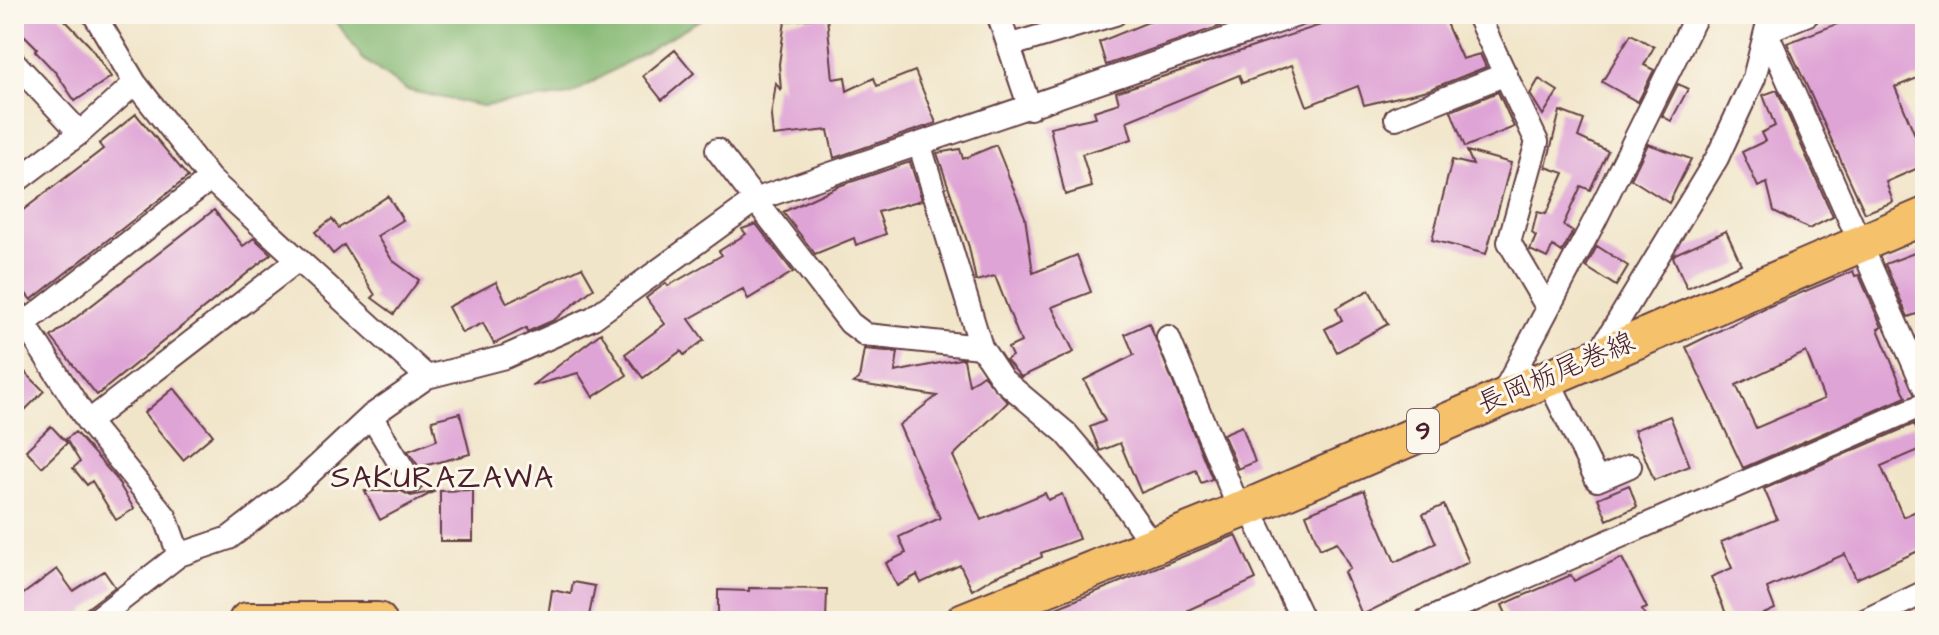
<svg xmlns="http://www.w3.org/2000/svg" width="1939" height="635" font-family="'Architects Daughter','Klee One',sans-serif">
<rect width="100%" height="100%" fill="#fbf7ec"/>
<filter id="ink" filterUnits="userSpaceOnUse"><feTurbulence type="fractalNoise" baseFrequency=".0125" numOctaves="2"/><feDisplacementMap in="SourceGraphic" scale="16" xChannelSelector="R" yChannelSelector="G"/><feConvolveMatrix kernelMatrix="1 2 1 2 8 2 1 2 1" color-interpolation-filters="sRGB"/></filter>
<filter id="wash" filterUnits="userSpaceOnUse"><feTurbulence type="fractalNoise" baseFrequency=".006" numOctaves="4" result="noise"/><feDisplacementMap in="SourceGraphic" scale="32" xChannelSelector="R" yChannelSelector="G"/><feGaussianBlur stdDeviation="1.8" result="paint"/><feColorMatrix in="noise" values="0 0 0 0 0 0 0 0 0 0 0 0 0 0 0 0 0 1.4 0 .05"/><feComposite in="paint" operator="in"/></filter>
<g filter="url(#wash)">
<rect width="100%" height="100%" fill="#f1e5c9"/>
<path fill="#86b974" stroke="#686c50" stroke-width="2" d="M331,14H710L570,95L482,106L406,90L363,59Z"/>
<g id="blocks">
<path fill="#dfa4d6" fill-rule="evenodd" d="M14,14H59L89,45L111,77L75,101L56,73L35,51L37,48L14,25Z
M1168,14H1239L1241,19L1106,65L1099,42Z
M1354,14H1442L1462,59L1480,54L1486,67L1428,90L1364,105L1358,86L1307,106L1292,65L1242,83L1239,75L1127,121L1132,139L1082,154L1092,187L1065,195L1050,127L1096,117L1094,111L1119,103L1116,92Z
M1877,14H1925V75L1895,87L1915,135L1925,131V165L1886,182L1893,202L1865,213L1787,43L1855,17L1857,22Z
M827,17L833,79L845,77L847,91L874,78L877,86L915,71L936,123L834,158L828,130L773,136L771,116L776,83L781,91L779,64L785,21Z
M1631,34L1654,47L1644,65L1654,70L1638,102L1602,82Z
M675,50L694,73L662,100L643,76Z
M1539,79L1558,91L1543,115L1530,94Z
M1678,84L1688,89L1671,121L1662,116Z
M1777,90L1833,217L1809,229L1774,211L1767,183L1758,187L1742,152L1765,141L1761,133L1775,126L1763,95Z
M1498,92L1514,127L1465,147L1451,111Z
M1560,111L1584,120L1578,137L1608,151L1590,190L1581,186L1563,225L1573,231L1562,252L1553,246L1547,258L1530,250L1536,236L1532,233L1537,212L1546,214L1564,173L1546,167Z
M136,114L188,177L31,300L14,278V217L103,149L99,144Z
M1648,144L1691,159L1669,203L1631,179Z
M996,145L1025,217L1033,273L1077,255L1091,292L1052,307L1074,352L1021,377L1006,360L1012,356L1008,348L1021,342L995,276L976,281L969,247L937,153L960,149L963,159Z
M1467,151L1511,163L1486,254L1432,240L1452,160L1473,165Z
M910,162L922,200L878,212L886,234L856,245L854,238L815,254L783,212L839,186Z
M388,196L403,220L377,236L392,260L419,280L394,314L372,298L375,295L344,245L333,254L315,232L332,219L339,228Z
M214,210L243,246L254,238L271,254L97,395L51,337Z
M756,224L793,272L748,299L743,289L689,319L704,340L684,355L681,351L643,378L625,354L665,324L646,298L666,283L668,286L722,255L719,251L746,234L742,229Z
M1726,231L1741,264L1687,288L1673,257L1675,254Z
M1597,246L1628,266L1616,286L1586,267Z
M1925,249V311L1908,317L1885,264Z
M582,267L594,288L554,320L527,332L526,328L494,344L483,323L462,333L448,307L496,282L507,303Z
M1853,271L1855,276L1859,275L1882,327L1878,329L1906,397L1743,468L1686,347L1763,309ZM1806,352L1824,399L1756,428L1736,385Z
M1369,290L1388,324L1337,352L1325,329L1342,320L1336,308Z
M1149,323L1212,479L1201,483L1196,470L1141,493L1120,443L1100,451L1090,427L1105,421L1084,380L1134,355L1125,334Z
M601,333L627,375L593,397L578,373L532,386Z
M864,349L898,352L895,372L960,359H964L969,385L983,375L1008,402L953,456L981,520L1045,493L1048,500L1062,494L1079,539L1041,553L1042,557L994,577L972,590L960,565L921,583L917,575L897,586L886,563L906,553L899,537L940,518L899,425L937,396L853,383L859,379Z
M14,361L44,391L14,421Z
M174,388L213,435L183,460L144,413Z
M460,413L470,454L419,467L408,451L437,440L432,420Z
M1670,416L1690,466L1654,480L1634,430Z
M1914,424L1924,448L1881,466L1903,517L1925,507V548L1856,579L1845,554L1767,588L1775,609L1748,621H1729L1711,577L1732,568L1721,542L1777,519L1764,489Z
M51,426L67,443L42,467L26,450Z
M1242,426L1255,462L1238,469L1223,434Z
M75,432L115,477L134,509L116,520L92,481L87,485L73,468L80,462L66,439Z
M1629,485L1637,507L1607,520L1598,498Z
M473,490V541H440V491Z
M1364,490L1395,562L1436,543L1423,514L1444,505L1469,562L1362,615L1344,572L1350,568L1337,542L1320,549L1306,514Z
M365,491H401L411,496L435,491L380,520Z
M1236,535L1256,579L1188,610L1192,621H1024Z
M1622,558L1647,608L1642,610L1648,621H1509L1502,605L1571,575L1574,581Z
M57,569L73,591L104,571L115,587L85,610L80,621H14V601Z
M573,582L595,586L588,621L548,616L552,590L571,594Z
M749,588L827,589L826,621H718V590L749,591Z"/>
</g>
</g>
<g filter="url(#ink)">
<use href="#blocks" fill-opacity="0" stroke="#633d43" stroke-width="2"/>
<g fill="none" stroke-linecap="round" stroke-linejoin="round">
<defs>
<path id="street" d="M94,14L135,83L210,179L427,377
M998,14L1030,108
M1477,14L1537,142L1509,242L1547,307
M1808,14L1766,31L1925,389
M1011,45L1115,14
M14,62L80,133
M1396,118L1506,74
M920,146L981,347L1003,380L1066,433L1112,487L1153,546
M717,150L850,323L866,335L981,347
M14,183L80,133L135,83
M14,307L88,422L165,516L179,555
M24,324L210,179
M1168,337L1240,511
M1597,356L1717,158L1754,78L1767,27
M1547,377L1597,480L1630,466
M1501,397L1595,220L1697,14
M371,416L411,482
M88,422L298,260
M1249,507L1303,621
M94,621L179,555L229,538L294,488L371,416L427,377L505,357L593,318L757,199L1300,14
M1425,621L1925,404
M1864,621L1925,592"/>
<path id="primary" d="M247,621H378
M964,621L1249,507L1925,216"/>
</defs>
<use href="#street" stroke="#633d43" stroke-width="26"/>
<use href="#primary" stroke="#633d43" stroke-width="40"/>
<use href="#street" stroke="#fff" stroke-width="22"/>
<use href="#primary" stroke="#f5c16b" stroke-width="36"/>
</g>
</g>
<g text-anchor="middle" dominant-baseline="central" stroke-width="6" stroke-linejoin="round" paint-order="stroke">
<rect fill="#fbf7ec" stroke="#7f6065" stroke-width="2" x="1407" y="409" width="32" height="44" rx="6"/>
<g font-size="26" font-weight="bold" fill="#4a1f2b">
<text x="1423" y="431">9</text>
</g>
<g font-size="28" fill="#4a1f2b" stroke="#fbf7ec">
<text transform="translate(1556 373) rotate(-23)">長岡栃尾巻線</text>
</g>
<g font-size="30" letter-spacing="2" fill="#4a1f2b" stroke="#fbf7ec">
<text x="443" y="478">SAKURAZAWA</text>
</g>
</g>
<rect width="1939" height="635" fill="none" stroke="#fbf7ec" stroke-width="48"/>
</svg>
